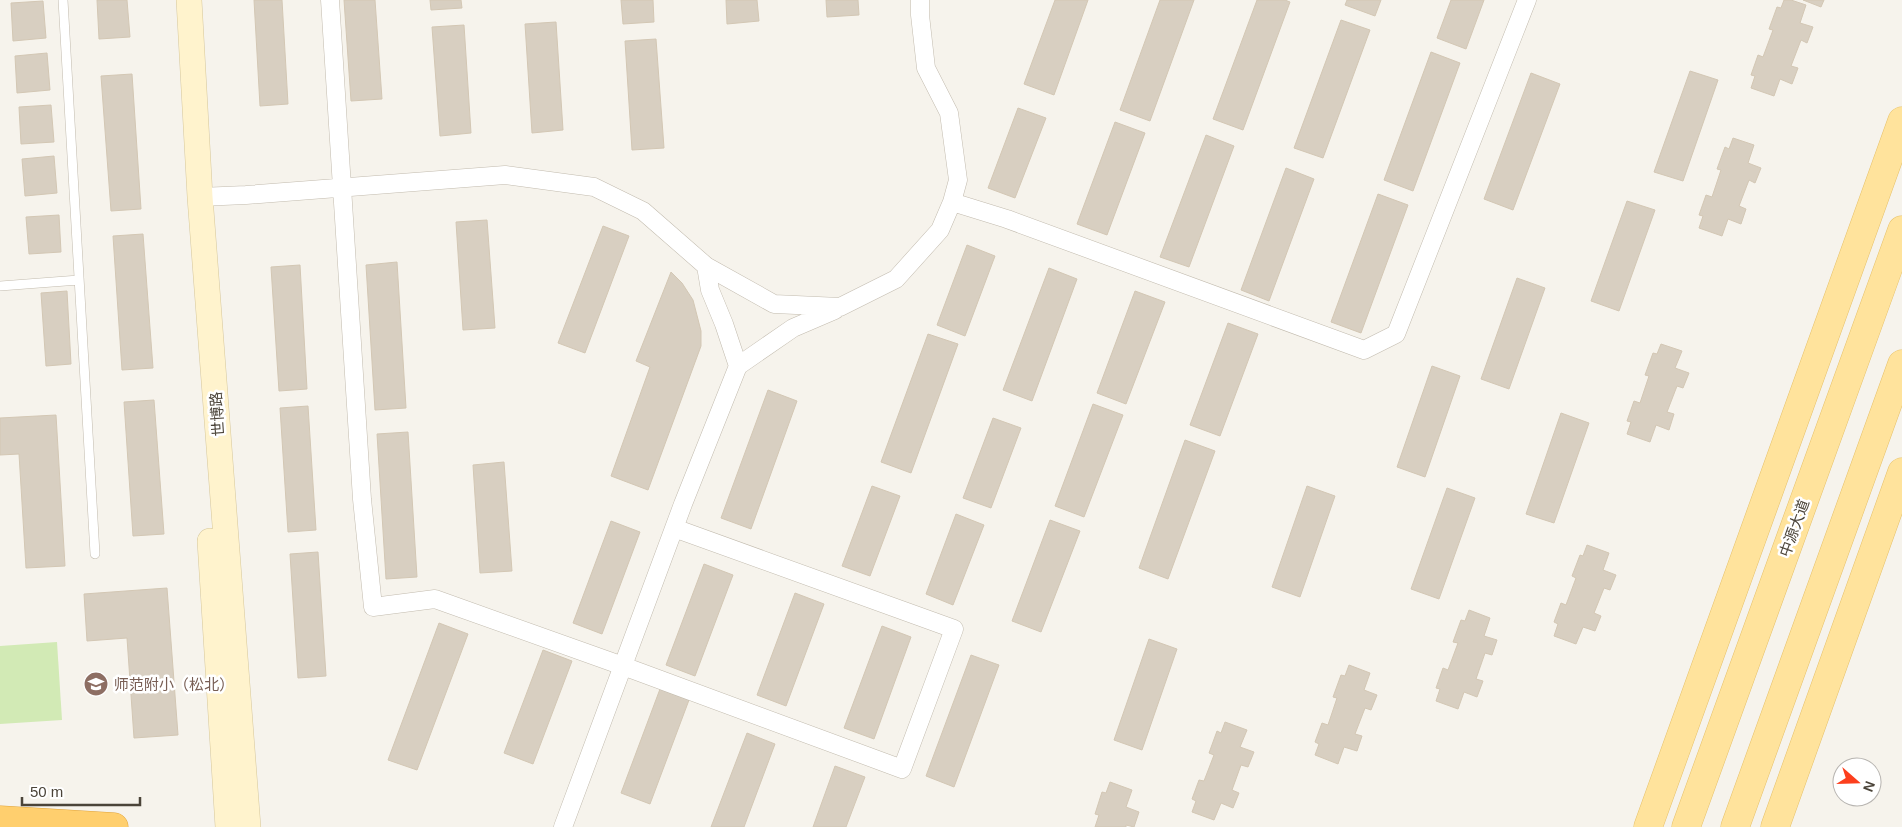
<svg xmlns="http://www.w3.org/2000/svg" width="1902" height="827" font-family="Arial,'Noto Sans SC',sans-serif">
<rect width="100%" height="100%" fill="#f6f3ec"/>
<path fill="#d2eab5" d="M57,642L62,720L0,724V646Z"/>
<path fill="#d8cfc1" stroke="#d3c7b4" d="M97,0H127L130,37L99,39Z
M254,0H282L288,104L260,106Z
M344,0H375L382,99L351,101Z
M430,0H461L462,8L431,10Z
M621,0H653L654,22L623,24Z
M726,0H757L759,21L727,24Z
M826,0H858L859,15L827,17Z
M1055,0H1088L1054,95L1024,84Z
M1160,0H1194L1150,121L1120,110Z
M1257,0H1285L1290,2L1243,130L1213,119Z
M1347,0H1381L1375,16L1345,5Z
M1451,0H1484L1466,49L1437,38Z
M1784,0H1791L1806,5L1800,23L1813,27L1807,43L1801,40L1791,66L1798,68L1792,84L1780,79L1774,96L1751,88L1755,76L1751,75L1758,55L1763,57L1773,30L1769,29L1777,7L1781,8Z
M1803,0H1824L1821,7Z
M43,1L46,38L13,41L11,3Z
M1341,20L1370,30L1323,158L1294,148Z
M556,22L563,130L532,133L525,24Z
M464,25L471,133L440,136L432,27Z
M656,39L664,148L632,150L625,41Z
M1431,52L1460,63L1413,191L1384,180Z
M47,53L50,90L17,93L15,56Z
M1690,71L1718,80L1683,181L1654,172Z
M1531,73L1560,84L1513,210L1484,199Z
M132,74L141,209L111,211L101,76Z
M51,105L54,142L21,144L19,107Z
M1018,108L1046,118L1015,198L988,188Z
M1115,122L1145,133L1107,235L1077,224Z
M1206,135L1234,146L1189,267L1160,257Z
M1733,138L1754,145L1748,163L1761,168L1755,183L1749,180L1739,206L1746,209L1741,224L1728,219L1722,236L1699,228L1703,216L1699,215L1706,195L1712,197L1721,170L1717,169L1725,147L1729,149Z
M54,156L57,193L25,196L22,159Z
M1286,168L1314,179L1269,301L1241,290Z
M1378,194L1408,205L1361,333L1331,322Z
M1627,201L1655,210L1619,311L1591,301Z
M59,215L61,252L29,254L26,217Z
M487,220L495,328L463,330L456,222Z
M603,226L629,236L585,353L558,343Z
M143,234L153,368L122,370L113,236Z
M967,245L995,256L965,336L937,325Z
M397,262L406,408L375,410L366,265Z
M300,265L307,389L279,391L271,267Z
M1049,268L1077,279L1032,401L1003,390Z
M671,272L682,283L693,300L701,331V346L648,490L611,476L650,367L636,361Z
M1517,278L1545,288L1509,389L1481,379Z
M67,291L71,364L46,366L41,293Z
M1135,291L1165,302L1126,404L1097,393Z
M1228,323L1258,334L1220,436L1190,425Z
M928,334L958,344L911,473L881,462Z
M1661,344L1682,351L1675,368L1689,373L1683,388L1677,386L1667,412L1674,414L1669,430L1656,425L1650,442L1627,434L1631,422L1627,421L1634,401L1640,403L1649,376L1645,375L1653,353L1657,354Z
M1432,366L1460,376L1425,477L1397,467Z
M768,390L797,401L751,529L721,518Z
M154,400L164,534L133,536L124,402Z
M1093,404L1123,415L1084,517L1055,506Z
M308,406L316,530L288,532L280,408Z
M1561,413L1589,423L1554,523L1526,514Z
M56,415L65,566L26,568L19,454L0,455V418Z
M993,418L1021,428L991,508L963,498Z
M408,432L417,577L386,579L377,434Z
M1185,440L1215,451L1168,579L1139,568Z
M504,462L512,571L480,573L473,465Z
M872,486L900,496L870,576L842,566Z
M1307,486L1335,496L1300,597L1272,587Z
M1447,488L1475,498L1439,599L1411,589Z
M956,514L984,525L953,605L926,594Z
M1050,520L1080,531L1041,632L1012,621Z
M611,521L640,532L602,634L573,623Z
M1587,545L1609,553L1603,570L1616,575L1610,590L1604,588L1594,613L1601,616L1595,631L1583,627L1576,644L1554,636L1558,624L1554,622L1561,603L1566,605L1576,578L1572,576L1580,555L1583,556Z
M318,552L326,676L298,678L290,554Z
M704,564L733,575L695,676L666,665Z
M167,588L178,735L134,738L127,638L87,641L84,594Z
M795,593L824,604L786,706L757,695Z
M1469,610L1490,618L1484,636L1497,640L1492,655L1485,653L1476,679L1483,681L1477,697L1464,692L1458,709L1436,701L1440,689L1436,688L1443,668L1448,670L1458,643L1453,642L1461,620L1465,621Z
M439,623L468,634L417,770L388,760Z
M882,626L911,637L874,739L844,728Z
M1149,639L1177,649L1142,750L1114,740Z
M543,650L572,661L533,764L504,753Z
M971,655L999,665L954,787L926,776Z
M1349,665L1370,673L1364,690L1377,695L1371,710L1365,708L1355,734L1362,736L1357,751L1344,747L1338,764L1315,755L1319,744L1315,742L1322,723L1328,725L1337,698L1333,697L1341,675L1345,676Z
M660,689L689,700L650,804L621,793Z
M1225,722L1247,730L1240,747L1254,752L1248,767L1241,765L1232,790L1239,793L1233,808L1221,803L1214,820L1192,812L1196,801L1192,799L1199,780L1204,781L1214,755L1209,753L1217,731L1221,733Z
M747,733L775,744L744,827H711Z
M835,766L865,777L846,827H813Z
M1110,782L1132,790L1126,807L1139,812L1134,827L1126,825V827H1095L1099,815L1095,814L1102,792L1106,793Z"/>
<g fill="none" stroke-linecap="round" stroke-linejoin="round">
<defs>
<path id="lane" d="M63,0L95,554
M0,286L79,280"/>
<path id="street" d="M330,0L362,499L373,607L435,599L623,666L902,769L954,629L674,528
M200,197L246,195L505,175L594,187L643,211L706,266L774,304L840,307L896,279L940,230L952,202L958,180L949,113L926,68L920,15V0
M952,202L1007,219L1364,350L1396,334L1527,0
M706,266L710,290L724,324L738,366
M563,827L683,504L738,366L793,328L835,310"/>
<path id="secondary" d="M189,0L200,197L248,827
M210,541L228,827"/>
<path id="primary" d="M1648,827L1902,121
M1686,827L1902,230
M1735,827L1902,364
M1775,827L1902,472"/>
<path id="highway" d="M0,820L114,827"/>
</defs>
<use href="#lane" stroke="#c2bbae" stroke-width="10"/>
<use href="#street" stroke="#c2bbae" stroke-width="19"/>
<use href="#secondary" stroke="#d6c79b" stroke-width="26"/>
<use href="#primary" stroke="#e6c16a" stroke-width="29"/>
<use href="#highway" stroke="#e0a43c" stroke-width="29"/>
<use href="#lane" stroke="#fff" stroke-width="9"/>
<use href="#street" stroke="#fff" stroke-width="18"/>
<use href="#secondary" stroke="#fff3cd" stroke-width="25"/>
<use href="#primary" stroke="#ffe39c" stroke-width="28"/>
<use href="#highway" stroke="#ffcf6e" stroke-width="28"/>
</g>
<defs>
<symbol id="school-disc" viewBox="-11 -11 22 22"><circle r="9.5" fill="#8d6e63" stroke="#fff"/><path d="M0-5L7-2L0 1L-7-2ZM-4 1L0 2.5L4 1V4Q0 6-4 4Z" fill="#fff"/></symbol>
</defs>
<g fill-rule="evenodd">
<use href="#school-disc" x="82" y="670" width="28" height="28"/>
</g>
<g text-anchor="middle" dominant-baseline="central" stroke-width="5" stroke-linejoin="round" paint-order="stroke">
<g font-size="15" fill="#4b4439" stroke="#fff">
<text transform="translate(217 414) rotate(-94)">世博路</text>
<text transform="translate(1794 528) rotate(-70)">中源大道</text>
</g>
<g font-size="15" fill="#785e54" stroke="#fff" text-anchor="start">
<text x="114" y="684">师范附小（松北）</text>
</g>
</g>
<g transform="translate(1857 782) rotate(110)"><circle r="24" fill="#ffffff" stroke="#b7b4b0"/>
<path d="M0-4L9 19L0 12L-9 19Z" fill="#fc3f1d"/>
<text y="-8" font-size="14" font-weight="bold" text-anchor="middle" fill="#4b4439">N</text>
</g>
<path d="M22 797v8h118v-8" fill="none" stroke="#4b4439" stroke-width="2.5"/>
<text x="30" y="797" font-size="15" fill="#4b4439" stroke="#ffffff" stroke-width="4" paint-order="stroke">50 m</text>
</svg>
